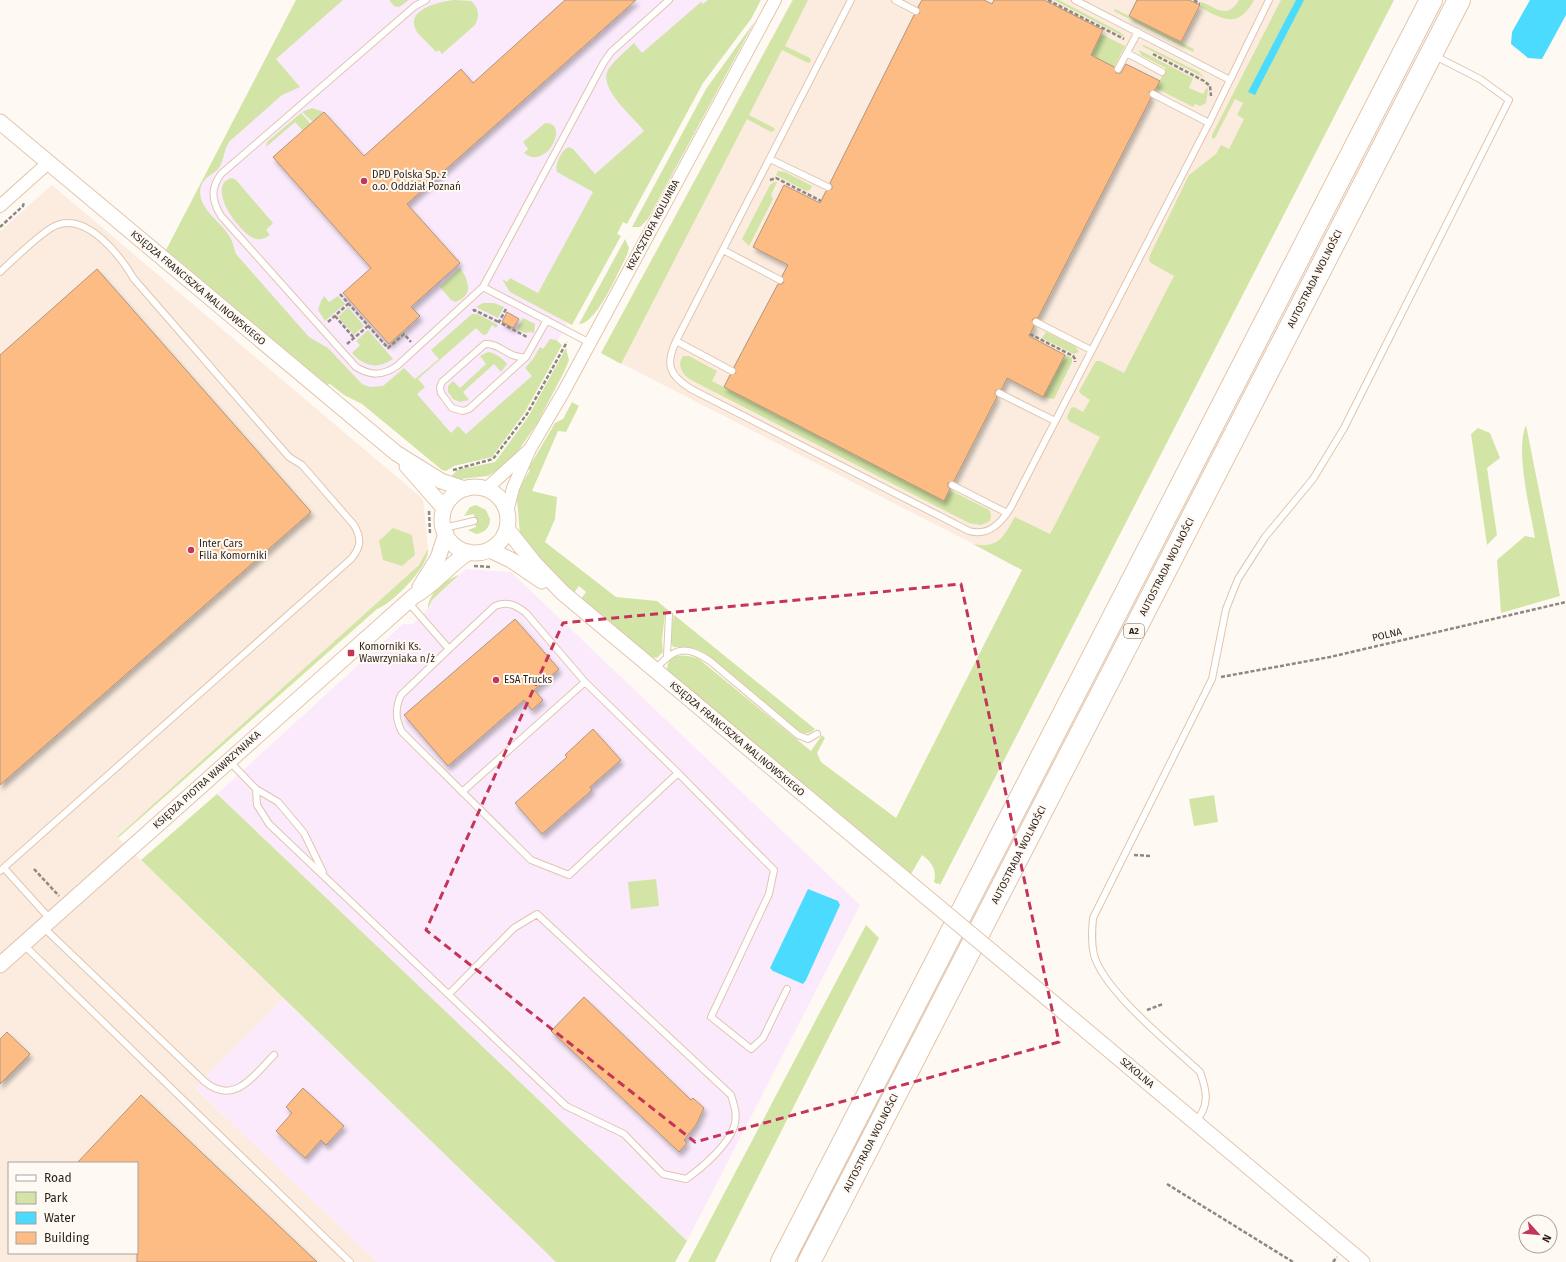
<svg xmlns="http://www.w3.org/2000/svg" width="1566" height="1262" font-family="'Fira Sans',sans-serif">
<defs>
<filter id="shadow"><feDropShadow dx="2.5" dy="4.5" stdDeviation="2" flood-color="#0004"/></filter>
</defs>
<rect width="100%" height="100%" fill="#fff9f4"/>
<path fill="#faeafc" d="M296,0H741L528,396L495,438L434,451L174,235Z
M466,569L511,572L860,905L687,1241L217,794L403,624H413L430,607L432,600Z
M283,998L556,1262H377L195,1088Z"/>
<path fill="#fbecdf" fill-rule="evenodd" d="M792,0H1326L1164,402L1061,512L1030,573L601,353Z
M52,185L423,499L428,549L419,565L117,837L283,998L195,1088L377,1262H0V231ZM9,1163H137V1253H9Z"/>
<path fill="#d2e5a6" d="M296,0H343L276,59L300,87L282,95L230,141C224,148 225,156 221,164C218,173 205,175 201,186C195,207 221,221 230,237C233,242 234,249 236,254L309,337L328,348L362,384L370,387L383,386L404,368L415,379L439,359L431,350L472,314H478L498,325L496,328L492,325L487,334L483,335L476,328L418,379L425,387L417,394L451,433L458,426L466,434L532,376L525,368L533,359L540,347L543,349L550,339L556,340L562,345L525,412L492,457L454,466L446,471L442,470L362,404L344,395L330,384L327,385L166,250Z
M389,0H409L399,7L394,6Z
M454,0L471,1C479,8 480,16 475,25L442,54L439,50L436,52C431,46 420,36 417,32C403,9 440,2 454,0Z
M708,0H761L751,19L703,83L627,224L623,222L617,234L621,236L572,325L510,292L502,279L507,282L510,278L538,293L593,192L557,172C554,165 562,149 569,147L573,149L595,174L644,131C634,117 598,89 608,70C614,60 625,52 634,43L642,53L701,2L703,4Z
M793,0H808L785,46L810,58L811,62L808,63L782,50L749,115L774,128L775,130L771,132L747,119L621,364L601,353Z
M1054,0H1059L1120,32L1126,38Z
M1239,0H1254C1238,30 1223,19 1199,7L1202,2C1217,9 1228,19 1239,0Z
M1281,0H1394L940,885L938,883L937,884L934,882C937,870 932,862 922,855L911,874L673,677L667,669C668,651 688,655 699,659L811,751L822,735L825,738L817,753L821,762L896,818L1022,570L973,544C999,549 1003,537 1015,517L1050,534L1100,437L1069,421L1067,417L1071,408L1074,407L1083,412L1090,400L1081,394L1079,391L1096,361H1100L1124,373L1174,276L1151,263L1149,260L1150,255L1189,175L1216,154L1221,145L1229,149L1244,119L1237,115L1243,103L1235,99L1215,138L1212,139V135Z
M1115,9L1194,49L1193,52L1114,11Z
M755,21L648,219L640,227H632L706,89Z
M1101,34L1125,46L1114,67L1091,55Z
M1144,45L1199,72L1205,78L1142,46Z
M1139,50L1193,78L1189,88L1203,94L1207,87L1208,91L1206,103L1200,106L1195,104L1193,107L1156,88L1166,68L1141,55Z
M312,108L324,112L313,122L302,112Z
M301,113L311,124L303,131L295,122L266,147L267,142Z
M545,123C571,122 546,172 524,153L528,149L523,142Z
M778,171L785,172L812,186L810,190L806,191L776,175Z
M232,178L236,180L273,223L266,230L270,235C266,238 261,240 256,239C240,235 204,185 232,178Z
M774,182H777L771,195L773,199L749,246L742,239L770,185Z
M625,239L629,248L627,255C619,270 597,324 579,324Z
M460,268C469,280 474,296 455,302L451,300L440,287Z
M324,296L329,302L338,296L345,304L325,321L318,310L321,301Z
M483,303H494L504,307L498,318L476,307Z
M348,307L364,326L354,335L338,317Z
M523,318L535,324L534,333L530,332L525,333L517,329Z
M368,330L393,359C378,370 363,366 352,353L360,345L356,341Z
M1046,332L1075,346L1079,352L1074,354L1042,338Z
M566,348L569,360L565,370L538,422L518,451L500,469L488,476L460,479L450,478L457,470L495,462L528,417Z
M488,352C495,353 503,358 507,364L501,372L494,364L463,392L469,400L460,402L453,399L448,392V386L453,381L460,388L486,364L480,356Z
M1065,355L1072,358V362L1054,399L1043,397Z
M683,356H689L717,371L712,381L944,501L950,490L989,510L991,515L990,521L981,525L969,523L693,381C683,376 676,366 683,356Z
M572,402L579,406L566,432L558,431L532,491L557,497L555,519L545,542L616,597L657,601L815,729C807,737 801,732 793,727L705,653C693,646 686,647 673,647L670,640L674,614L665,613L662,640L663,652L657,658L651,657L581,599L586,592L579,586L574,593L558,579L520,536L517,498L519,489L530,470L528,469L555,423L563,419Z
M1526,425L1560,596L1501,613L1497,560L1525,536L1535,538C1530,509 1515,451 1526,425Z
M1478,428L1490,433L1500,458L1487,468L1497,535L1487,545L1471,434Z
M476,505L486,510L490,519C490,528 484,533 476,534L468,530L476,527L474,514L464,516L470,507Z
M393,528L412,535L415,555L402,566L383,560L379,541Z
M428,549C430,566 392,604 377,609L118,838L117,837L419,565Z
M459,575L432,600L428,609C427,594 447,579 459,575Z
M217,794L687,1241L675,1262H556L141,860Z
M1214,795L1218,822L1194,826L1189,799Z
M656,879L659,906L631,909L628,882Z
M866,925L879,938L715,1262H688Z"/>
<path fill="#4adbff" d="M1296,0H1304L1255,95L1248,92Z
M1530,0H1566V15L1542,59L1528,58L1511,44L1512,32Z
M808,889L838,901L840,905L806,980L803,984L773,971L770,968Z"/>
<path fill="#fcbc83" stroke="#b1957d" filter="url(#shadow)" d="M565,0H636L407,204L460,263L411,307L420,316L389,344L343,293L371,268L273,157L324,112L364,156L461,69L473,83Z
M922,0H984L992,4L994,0H1044L1103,30L1091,55L1114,67L1116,73H1121L1126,64L1160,81L1155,90L1149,92L1151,98L1038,318H1034L1032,320L1034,326L1029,336L1065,355L1043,397L1007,378L1002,389L996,390L995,394L997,397L954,481L948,483V487L950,489L944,501L724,387L730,375L736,373L734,367L778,284H782L784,282L782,276L788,265L753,247L784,185L820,203L826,191L832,189V186L830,183L914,15L920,13L918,7Z
M1137,0H1189L1200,5L1181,42L1129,16Z
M97,269L311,512L0,785V355Z
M507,312L519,319L513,328L502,322Z
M515,619L559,669L534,690L543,700L532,710L524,700L448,766L404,715Z
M593,729L621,760L590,787L592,790L542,834L515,803L567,757L565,755Z
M584,997L691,1100L693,1098L704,1108L696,1125L684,1140L687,1143L679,1152L551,1031Z
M7,1032L30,1054L0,1084V1039Z
M303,1088L344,1126L326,1145L321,1140L305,1158L276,1131L292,1113L286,1107Z
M141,1095L317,1262H137V1163H77Z"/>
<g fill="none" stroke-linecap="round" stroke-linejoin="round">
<defs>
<path id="service" d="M426,0L415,6L221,174C210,189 212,201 221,216L356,367C371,376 382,376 397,366L483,287L604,62L611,52L669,0
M851,0L676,341C665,365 669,375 691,389L969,531C989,537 1002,522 1011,507L1209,123L1269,0
M895,0L916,11
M1075,0L1230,80
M1127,53L1162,72
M1118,69L1138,32
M1153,94L1209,123
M770,159L828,187
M723,250L780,280
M0,272C12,261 43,230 57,225C88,213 121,257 134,279L289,457L302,465L354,525C362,539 361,547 351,559L0,871
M483,287L590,343
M1036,322L1091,350
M676,341L732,371
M526,357C508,359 501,343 485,344L442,382L440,387L441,393L452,408L463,411L469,409L526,357L547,320
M999,393L1055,421
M952,485L1007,513
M444,528L474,521
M408,602L449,649L401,695C395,708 395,719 402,732L531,860L569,875L678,773L774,870L769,894L711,1017L751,1049L763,1038L787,989
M449,649L495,606C508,601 516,605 526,613L585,682L678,773
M667,656L669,615
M655,670C673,648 686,644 710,661L798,735L808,739L817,734
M229,761L256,789L278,802L289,815L304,833L323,872
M256,789L257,805L269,824L566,1106L624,1134L663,1174L686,1179C702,1168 731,1143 735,1123C737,1113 734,1105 731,1095L537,914L514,928L449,994
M462,792L585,682
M4,868L51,920
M43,927L204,1081C234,1107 254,1075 274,1055
M24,945L350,1262
M1195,1122C1210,1106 1207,1091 1200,1072C1171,1045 1104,991 1094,955C1091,942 1092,931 1093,918L1212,679L1226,609L1238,579L1265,537L1313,479L1344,428L1509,100L1480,79L1435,56"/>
<path id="minor" d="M0,206L48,163
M486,489L530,449
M507,512L513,488L530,449L564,391L775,0"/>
<path id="tertiary" d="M0,122L396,453L441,481L465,489
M407,466L444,508
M442 520a33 33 0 1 1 66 0a33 33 0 1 1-66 0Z
M507,529L535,564L563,593L912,885
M490,550L511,560L542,581
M420,587L438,558L446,534
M0,965L414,596C435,585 448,565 469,552
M1021,976L1362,1262"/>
<path id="motorway" d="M782,1262L1431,0
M809,1262L1459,0"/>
</defs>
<use href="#service" stroke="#e2c5ac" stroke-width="8"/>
<use href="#minor" stroke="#e2c5ac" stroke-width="14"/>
<use href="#tertiary" stroke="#e2c5ac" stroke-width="17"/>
<use href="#motorway" stroke="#e2c5ac" stroke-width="24"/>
<path stroke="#8f8780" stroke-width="2.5" stroke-dasharray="4 2" stroke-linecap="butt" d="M1048,0L1124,39
M1194,0L1200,4
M1153,54L1204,81L1210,86L1211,96
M770,180L776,178L821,201
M0,227L23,206L24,202
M340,294L388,348L404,334L411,342
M506,309L499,322L527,337
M473,311L474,310L499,322
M335,316L354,338
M328,322L348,304
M1030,334L1073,356L1075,359V362
M347,344L368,326
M453,470L493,459L527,414L567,342
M429,511L430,534
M474,566L491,567
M1221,677L1330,657L1566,602
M1134,855L1151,856
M34,869L59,896
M1147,1010L1163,1004
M1167,1184L1293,1262
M1333,1262L1337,1257"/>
<use href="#service" stroke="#fff" stroke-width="6"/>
<use href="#minor" stroke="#fff" stroke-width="12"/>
<use href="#tertiary" stroke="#fff" stroke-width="15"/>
<use href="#motorway" stroke="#fff" stroke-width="22"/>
<defs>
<path id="tertiary-bridge" d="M912,885L1021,976"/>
</defs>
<use href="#tertiary-bridge" stroke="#e2c5ac" stroke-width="17" stroke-linecap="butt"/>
<use href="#tertiary-bridge" stroke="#fff" stroke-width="15"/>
</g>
<path fill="none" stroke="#c4355a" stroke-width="3" stroke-dasharray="8 5" stroke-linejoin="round" d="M961,584L1059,1042L695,1142L426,930L563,623Z"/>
<g fill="#c4355a" stroke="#fff9f4" stroke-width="1.5">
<circle cx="364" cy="181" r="4"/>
<circle cx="191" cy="550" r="4"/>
<rect x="347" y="649" width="8" height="8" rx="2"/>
<circle cx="496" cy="680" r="4"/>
</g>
<g text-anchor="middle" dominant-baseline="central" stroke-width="4" stroke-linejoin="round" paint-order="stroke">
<rect fill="#fff9f4" stroke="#6a6059" stroke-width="1" x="1124" y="624" width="20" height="14" rx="3"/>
<g font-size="9" font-weight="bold" fill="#2a1f16">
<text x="1134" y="631">A2</text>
</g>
<g font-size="10" fill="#2a1f16" stroke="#fff9f4" text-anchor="start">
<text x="372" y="175">DPD Polska Sp. z<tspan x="372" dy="12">o.o. Oddział Poznań</tspan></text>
<text x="199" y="544">Inter Cars<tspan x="199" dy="12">Filia Komorniki</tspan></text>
<text x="359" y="647">Komorniki Ks.<tspan x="359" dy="12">Wawrzyniaka n/ż</tspan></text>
<text x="504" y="680">ESA Trucks</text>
</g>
<g font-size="10" fill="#2a1f16" stroke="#fff9f4">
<text transform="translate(653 225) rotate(-62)">KRZYSZTOFA KOLUMBA</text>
<text transform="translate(1315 279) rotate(-63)">AUTOSTRADA WOLNOŚCI</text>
<text transform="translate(198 288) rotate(40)">KSIĘDZA FRANCISZKA MALINOWSKIEGO</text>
<text transform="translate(1167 567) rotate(-63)">AUTOSTRADA WOLNOŚCI</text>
<text transform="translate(1387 635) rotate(-13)">POLNA</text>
<text transform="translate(737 739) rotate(40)">KSIĘDZA FRANCISZKA MALINOWSKIEGO</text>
<text transform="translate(207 780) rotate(-42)">KSIĘDZA PIOTRA WAWRZYNIAKA</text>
<text transform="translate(1019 855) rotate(-63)">AUTOSTRADA WOLNOŚCI</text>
<text transform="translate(1137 1073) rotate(40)">SZKOLNA</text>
<text transform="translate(871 1143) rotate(-63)">AUTOSTRADA WOLNOŚCI</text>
</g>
</g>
<rect x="8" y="1162" width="130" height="92" fill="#fff9f4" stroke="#aaa29b"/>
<rect x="16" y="1175" width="20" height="6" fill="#ffffff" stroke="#aaa29b"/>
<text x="44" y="1182" font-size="12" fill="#2a1f16">Road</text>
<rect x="16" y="1192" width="20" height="12" fill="#d2e5a6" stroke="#aaa29b"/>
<text x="44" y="1202" font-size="12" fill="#2a1f16">Park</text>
<rect x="16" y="1212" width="20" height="12" fill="#4adbff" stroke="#aaa29b"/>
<text x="44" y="1222" font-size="12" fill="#2a1f16">Water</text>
<rect x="16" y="1232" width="20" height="12" fill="#fcbc83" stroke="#aaa29b"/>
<text x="44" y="1242" font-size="12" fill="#2a1f16">Building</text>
<g transform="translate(1538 1234) rotate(117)"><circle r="19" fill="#fff9f4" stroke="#aaa29b"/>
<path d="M0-3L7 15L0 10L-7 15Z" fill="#c4355a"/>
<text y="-6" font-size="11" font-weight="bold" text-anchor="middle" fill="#2a1f16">N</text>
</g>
</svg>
